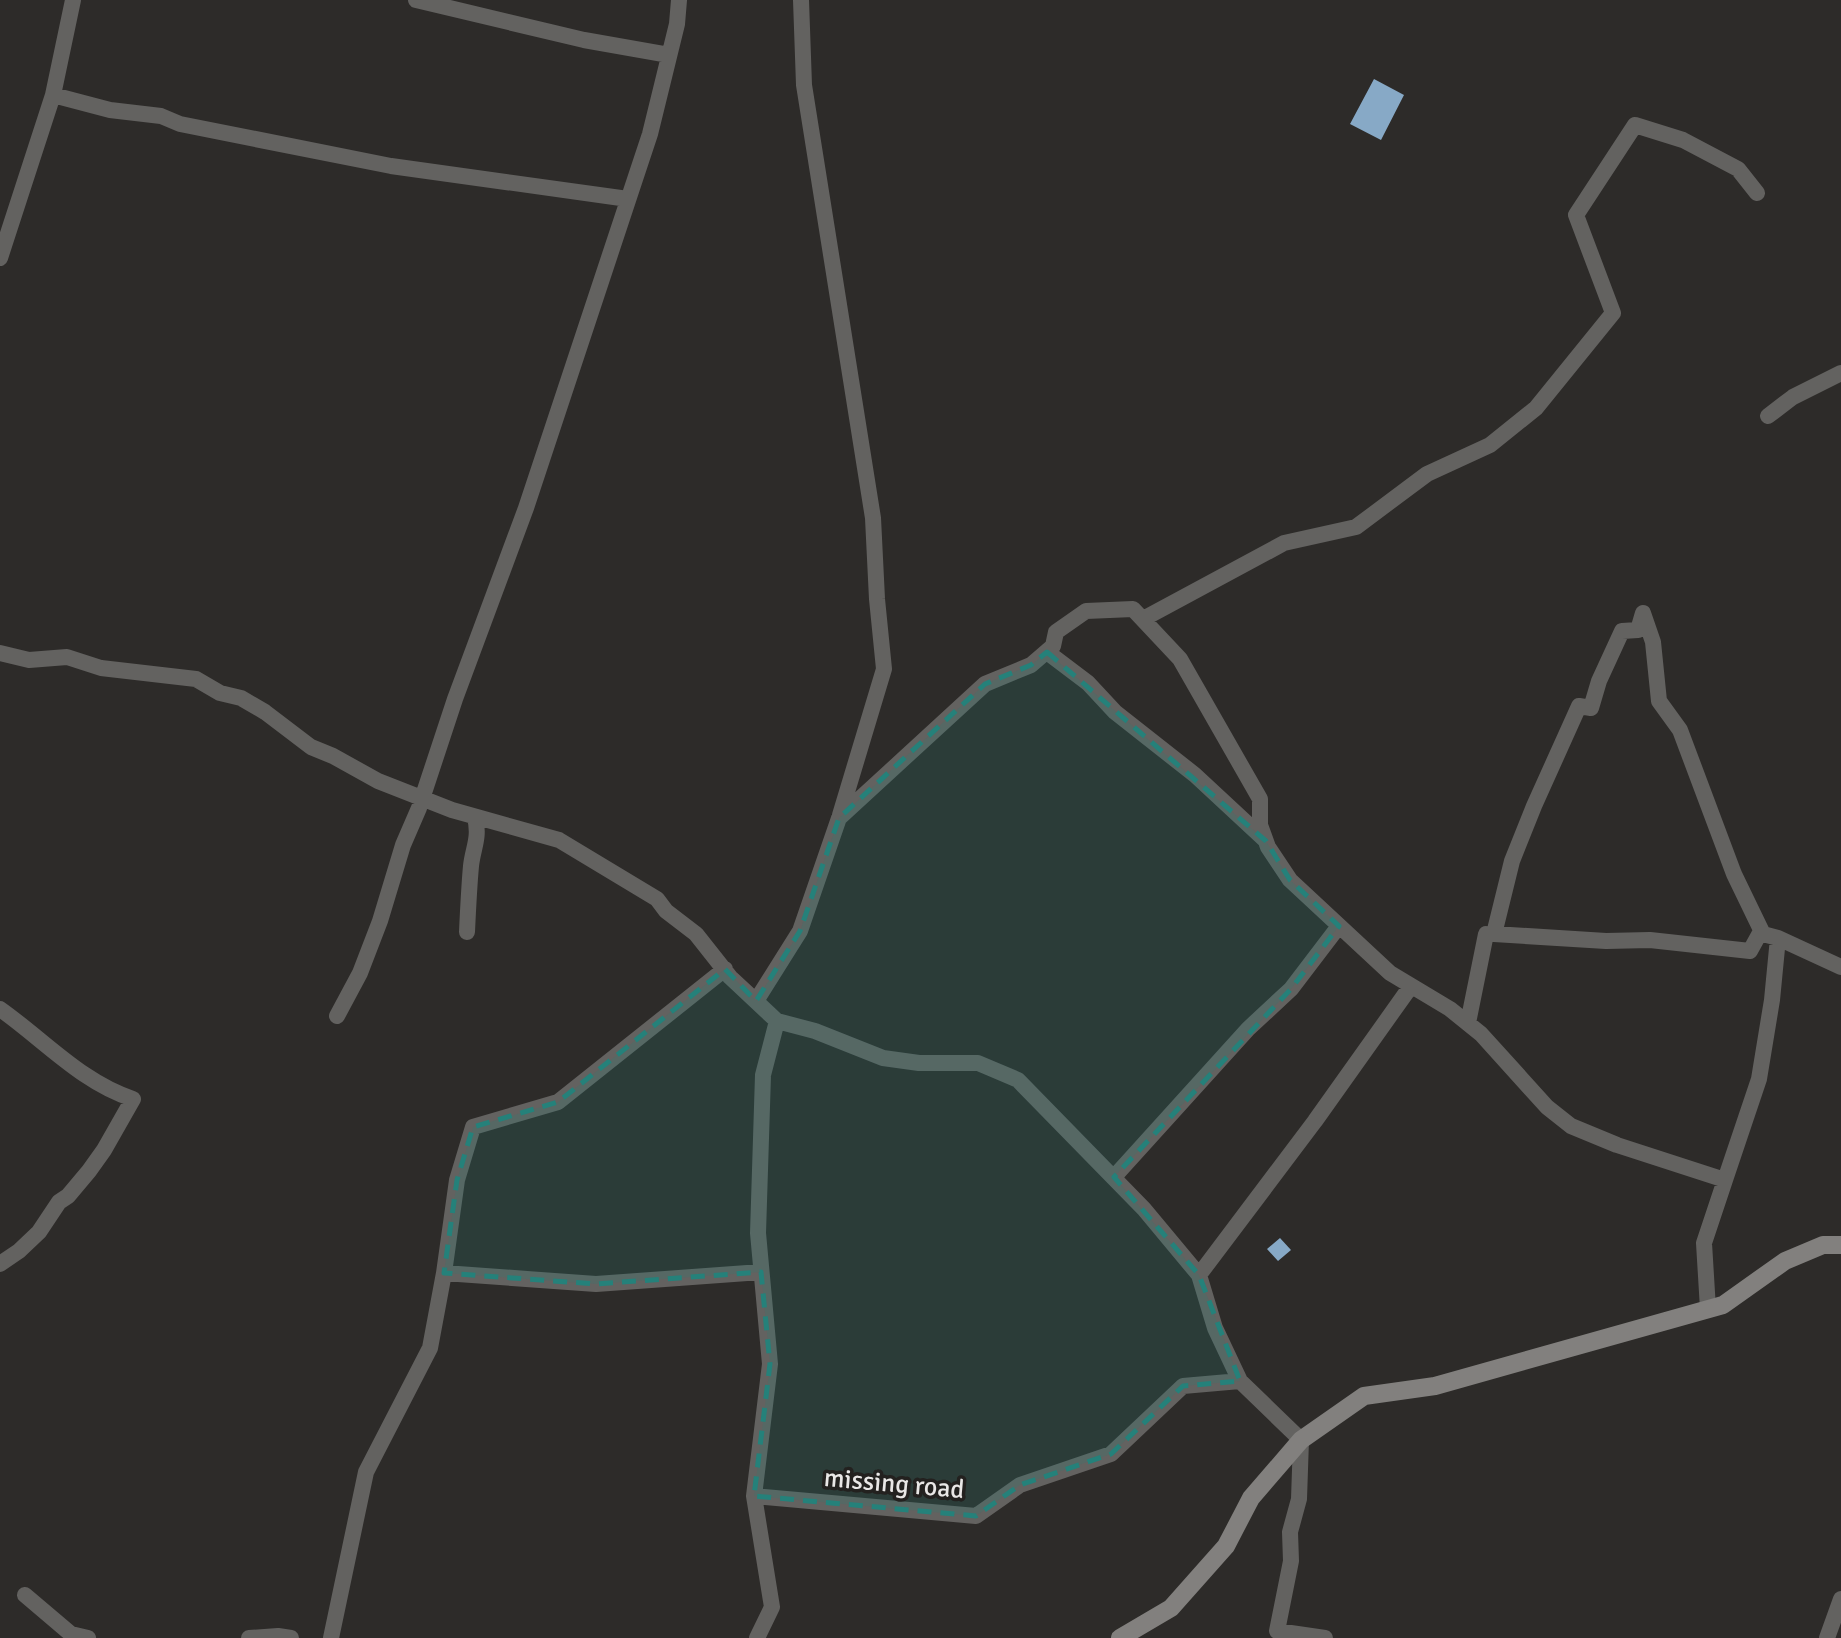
<svg xmlns="http://www.w3.org/2000/svg" width="1841" height="1638" font-family="Signika,sans-serif">
<rect width="100%" height="100%" fill="#2d2b29"/>
<path fill="#87a9c6" d="M1374,79L1404,95L1381,140L1350,124Z
M1280,1238L1291,1250L1278,1261L1267,1249Z"/>
<g fill="none" stroke-linecap="round" stroke-linejoin="round">
<path stroke="#636260" stroke-width="16" d="M416,0L584,40L669,55
M801,0L804,85L873,518L877,599L884,669L840,815
M53,95L73,0
M0,258L53,95L110,110L161,116L180,124L391,166L628,199
M1768,416L1793,397L1841,373
M1143,619L1284,543L1356,527L1427,474L1490,445L1536,408L1613,313L1576,215L1635,125L1683,140L1738,169L1757,193
M1047,652L1088,683L1115,712L1195,775L1265,840
M0,653L29,660L67,657L101,668L196,679L220,693L241,698L265,712L311,747L333,756L378,781L452,810L559,840L657,899L666,911L696,934L730,977L777,1021L815,1031L883,1058L919,1063H978L1018,1080L1144,1209L1199,1275
M1761,931L1750,951L1650,940L1606,941L1494,934L1512,861L1534,806L1579,706L1591,708L1599,681L1622,631L1638,630L1643,613L1653,642L1659,701L1680,730L1734,874L1763,934L1778,938L1841,967
M467,932C468,910 469,888 471,866C473,847 480,839 475,817
M725,969L558,1102L473,1127L457,1180L444,1273L596,1284L761,1272
M756,1001L800,931L839,818L985,684L1031,665L1053,646L1056,632L1086,611L1133,609L1180,659L1260,799V825L1268,847L1290,880L1390,973L1450,1009L1481,1034L1547,1107L1571,1126L1617,1145L1725,1180L1704,1243L1708,1309
M0,1009C44,1040 81,1082 133,1099L104,1150L89,1171L68,1196L59,1202L39,1232L19,1251L0,1264
M337,1016L360,973L380,921L403,845L419,808L455,699L526,508L650,134L677,24L679,0
M1468,1023L1486,934
M1114,1177L1248,1029L1291,989L1339,926
M1725,1180L1759,1079L1772,1000L1778,938
M754,1496L770,1364L758,1233L763,1075L777,1021
M25,1595L71,1634L88,1638
M249,1638L278,1636L291,1638
M331,1638L366,1472L430,1348L444,1273
M757,1638L772,1607L754,1496L976,1516L1020,1485L1111,1454L1183,1386L1240,1381
M1325,1638L1277,1631L1291,1561L1290,1532L1299,1499L1301,1440L1240,1381L1215,1328L1199,1275L1315,1121L1411,986
M1827,1638L1841,1599"/>
<path stroke="#82807e" stroke-width="18" d="M1120,1638L1171,1608L1226,1546L1251,1498L1301,1440L1364,1396L1435,1386L1723,1305L1785,1261L1823,1245H1841"/>
</g>
<path fill="#25817a" fill-opacity="0.2" stroke="#25817a" stroke-width="5" stroke-dasharray="14 9" stroke-linejoin="round" d="M1047,652L1266,841L1290,880L1339,926L1291,989L1114,1177L1199,1275L1240,1381L1183,1386L1111,1454L1020,1485L976,1516L754,1496L770,1364L761,1272L596,1284L444,1273L457,1180L473,1127L558,1102L725,969L756,1001L800,931L839,818L985,684L1031,665Z"/>
<g text-anchor="middle" dominant-baseline="central" stroke-width="7" stroke-linejoin="round" paint-order="stroke">
<g font-size="26" fill="#e9e7e6" stroke="#23211f">
<text transform="translate(894 1484) rotate(5)">missing road</text>
</g>
</g>
</svg>
